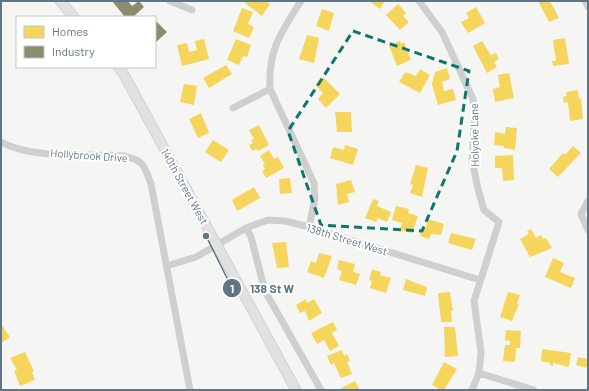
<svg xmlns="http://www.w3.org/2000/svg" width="589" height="391" font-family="Barlow,sans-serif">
<rect width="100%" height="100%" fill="#f5f5f3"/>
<path fill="#f6d55c" d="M246,1H266L270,4L262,16L245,3Z
M369,1H385L380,9Z
M538,1H550L559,18L549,22Z
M398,4L406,13L403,16L409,22L400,30L386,15Z
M476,7L485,23L468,33L461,22L469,18L466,13Z
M242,8L253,12L248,24L254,27L249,38L233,31Z
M322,9L334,13L329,31L316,26Z
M307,35L319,38L314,63L299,59Z
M565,38L569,64L553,66L552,61H556L553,40Z
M204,39L209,59L182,66L177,45L187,43L189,52L197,50L195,41Z
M236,39L251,45L247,57L243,56L239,65L227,60Z
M400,41L401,44L404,42L411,60L397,66L389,46Z
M482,41L491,55L496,53L499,59L494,62L497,67L487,73L473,46Z
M226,65L232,74L209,88L203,78Z
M447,68L450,79L442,82L444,91L453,89L456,100L438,105L432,84L435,72Z
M420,69L430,75L420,93L399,82L405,72L416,76Z
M509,73L514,98L495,102L493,89L500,87L498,75Z
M323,77L340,94L326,108L318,99L323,93L315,85Z
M184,84L197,86L194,105L180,102Z
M578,90L579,99L581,98L583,119L570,121L568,102L564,103L563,97L567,96L566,92Z
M335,112H351L352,132H337Z
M201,113L209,133L198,138L189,119Z
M259,125L269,145L258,151L256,149L252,151L249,145L253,143L251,140L254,139L249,130Z
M506,127L517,128L515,150L504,148V146L494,145L495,132L505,134Z
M213,140L229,150L221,162L205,152Z
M345,145L358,149L353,165L330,158L333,147L344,150Z
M573,146L581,153L558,177L549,169L563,153L565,155Z
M269,150L274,159L278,157L284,168L266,178L262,171L265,169L263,165L265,164L260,156Z
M513,155L514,180L503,181L502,168H495V156Z
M416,165L428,168L422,197L410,193L413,185L410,184Z
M290,178L292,193L280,194L279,179Z
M351,180L355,192L347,194L349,202L338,205L336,184Z
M254,187L260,198L237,211L232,200Z
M373,199L379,201L377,206L391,212L387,222L378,218L376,222L365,218Z
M396,206L409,209L408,213L418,216L412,233L400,230L402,223L392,220Z
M428,219L444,224L441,235L431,234L429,239L420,236L422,227L426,228Z
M531,229L536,238L541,235L543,239L546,238L552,248L530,257L520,239L529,234L527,231Z
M451,233L476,239L472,250L448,243Z
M286,242L289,267L277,268L272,243Z
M319,253L332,256L324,278L307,272L311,261L316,263Z
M553,258L564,263L560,272L575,278L571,288L545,277Z
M339,260L355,264L353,272L360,274L356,285L339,280L342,271L337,269Z
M372,269L381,272L380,275L391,278L386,293L370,288L372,281L369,280Z
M406,279L427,287L425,296L403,290Z
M450,292L453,311H451L452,322H441L438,293Z
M508,292L520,295L517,304H519L512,321L500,317Z
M306,299L307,303L314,299L322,313L309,321L305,311L300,313L296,305Z
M333,322L337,330L332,333L339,346L330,351L324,340L317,344L311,333Z
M1,324L10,337L1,343Z
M444,327H455L458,356L445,357Z
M506,330L521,331L520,348H516L515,362L503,361L505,345H510V341L505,340Z
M542,349L571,353L569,367L553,363V366L550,365V363L541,361Z
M342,350L344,356L347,354L350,361L347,362L352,374L341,378L334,363L331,365L327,356Z
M25,352L34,371L32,372L35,380L20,386L14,371L17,370L10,358Z
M578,357L588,359V368L576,365Z
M444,362L457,369L444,390H441L432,385Z
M355,381L360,390H342L341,388Z"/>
<path fill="#8c8c6e" d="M112,1H128L132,6L139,1L144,7L133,17H125Z
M155,20L167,32L155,43Z"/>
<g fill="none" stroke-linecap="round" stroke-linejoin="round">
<defs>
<path id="secondary" d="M60,1L74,17
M118,67L123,73L296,390"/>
</defs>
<use href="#secondary" stroke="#d0d2d3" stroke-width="11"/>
<path stroke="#ced0d0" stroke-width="7" d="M170,1L192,10
M301,1C281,33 268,49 270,89L314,183L315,198L309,227
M419,1L442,32L473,99L475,116L472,160L478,189L484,210L499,222L474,301L481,352L479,373L472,390
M585,1L588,7
M233,108L270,89
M1,142C35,160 86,153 124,156C145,161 144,166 151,184L190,390
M588,201L581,214L588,230
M246,228L251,237L265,291L321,390
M167,266L196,257L246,228L268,220L285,221L309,227L480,280
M479,373L534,390"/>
<use href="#secondary" stroke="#e1e1e2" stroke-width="9"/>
</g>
<path fill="none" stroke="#0f766e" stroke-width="3" stroke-dasharray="8 5" stroke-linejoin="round" d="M353,31L469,71L457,151L422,231L321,225L288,131Z"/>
<g text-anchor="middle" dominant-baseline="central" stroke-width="4" stroke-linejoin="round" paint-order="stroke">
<g font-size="11" fill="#627585" stroke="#fff">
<text transform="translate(474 135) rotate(-91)">Holyoke Lane</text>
<text transform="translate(89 155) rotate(4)">Hollybrook Drive</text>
<text transform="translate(185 186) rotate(61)">140th Street West</text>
<text transform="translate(347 239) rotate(17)">138th Street West</text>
</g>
</g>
<path fill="none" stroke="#627585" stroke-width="1.5" d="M206 236L232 288"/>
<g fill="#627585" stroke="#fff" stroke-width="1.5">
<circle cx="206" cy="236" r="4"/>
<circle cx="232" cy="288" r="10"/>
</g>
<g font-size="12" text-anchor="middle" font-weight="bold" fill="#fff">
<text x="232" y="293">1</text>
</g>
<g font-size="12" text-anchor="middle" font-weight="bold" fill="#627585" stroke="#fff" stroke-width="4" stroke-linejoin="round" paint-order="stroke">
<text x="272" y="293">138 St W</text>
</g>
<rect width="589" height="391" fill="none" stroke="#627585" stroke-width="4"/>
<rect x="16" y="16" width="140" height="52" fill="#ffffff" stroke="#c0c8ce"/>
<rect x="24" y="26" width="20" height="12" fill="#f6d55c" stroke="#c0c8ce"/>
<text x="52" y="36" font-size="12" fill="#627585">Homes</text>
<rect x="24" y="46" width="20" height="12" fill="#8c8c6e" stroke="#c0c8ce"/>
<text x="52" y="56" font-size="12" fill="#627585">Industry</text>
</svg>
